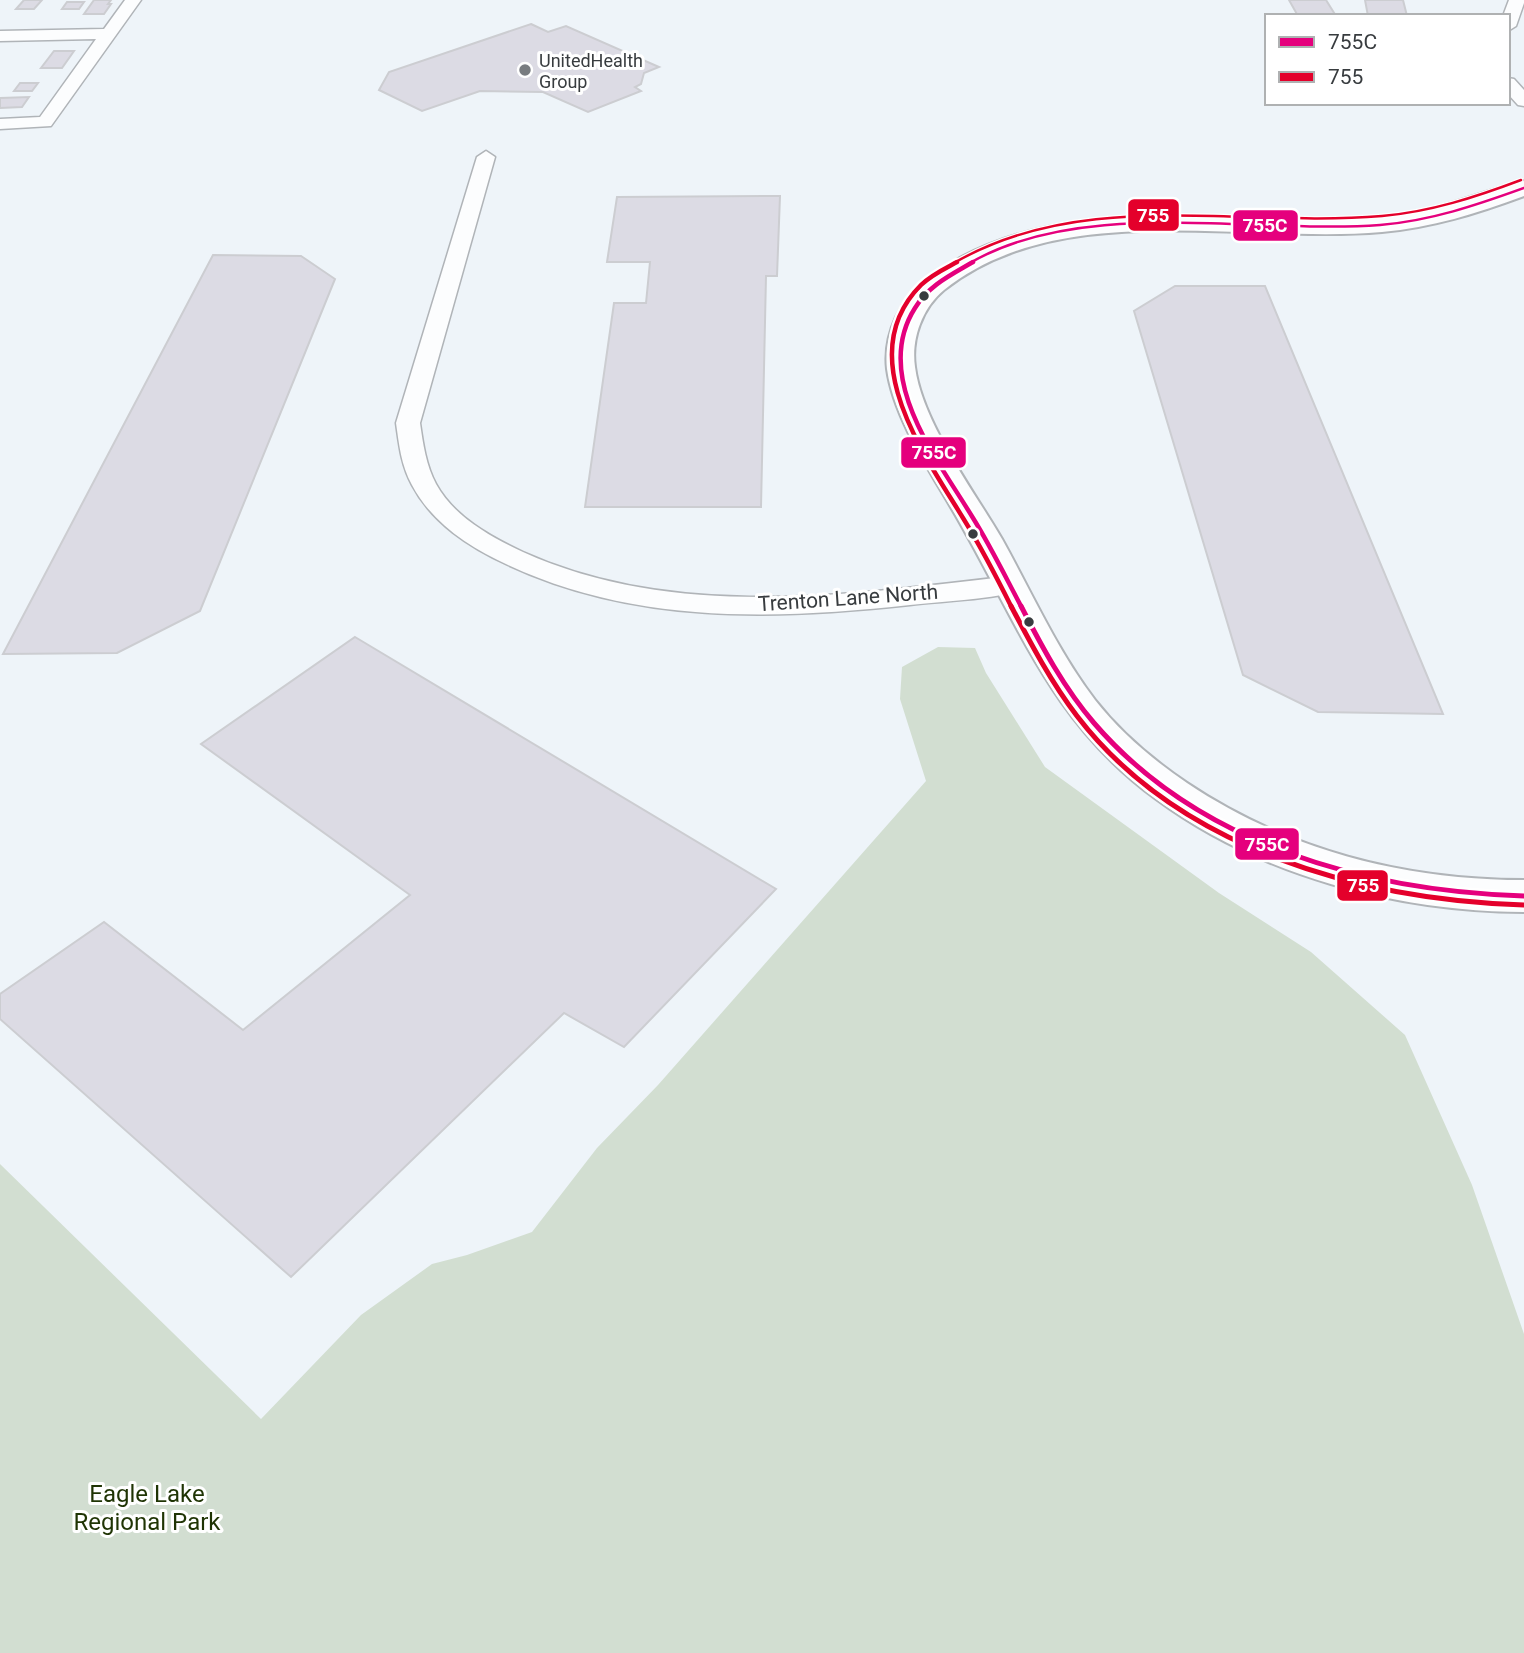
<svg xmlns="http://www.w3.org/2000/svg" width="1524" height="1653" font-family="Roboto,sans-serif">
<rect width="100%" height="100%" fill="#eef4f9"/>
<path fill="#d2ded1" d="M938,647L975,648L986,673L1045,767L1219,893L1311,952L1405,1035L1472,1185L1524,1334V1653H0V1164L261,1419L361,1315L432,1264L467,1255L532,1232L597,1148L658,1085L926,781L900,699L902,667Z"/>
<path fill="#dcdbe4" stroke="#cccdd1" stroke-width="2" d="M24,0H42L34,9H16Z
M94,0H111L108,4H111L104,14H84Z
M1289,0H1326L1336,16H1298Z
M1365,0H1403L1407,16H1368Z
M67,2H84L79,9H62Z
M531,24L548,32L566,26L659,67L644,73L641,84L635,87L641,91L588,112L543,92L480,91L422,111L379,90L389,72Z
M54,51H74L62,68H41Z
M20,83H38L32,91H14Z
M29,97L22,107L0,108V98Z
M780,196L777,276H766L761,507H585L614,303H646L650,262H607L617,197Z
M213,255L301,256L335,279L200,611L117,653L3,654Z
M1175,286H1265L1443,714L1318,712L1243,675L1134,311Z
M355,637L776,889L624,1047L564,1013L291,1277L0,1019V994L104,922L243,1030L410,895L201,744Z"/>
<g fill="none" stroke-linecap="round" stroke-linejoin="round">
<defs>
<path id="minor" d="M125,0H141L51,126L0,129V119L40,117L96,39L0,41V31L104,29Z
M1509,0H1524V3L1516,26L1508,31V16H1503Z
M1508,78L1514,79L1524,90V106L1518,105L1508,94Z
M486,151L495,157L420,423C423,444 426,465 436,484C454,517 491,537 523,552C676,621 849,595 1011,576L1021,579L1024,585L1021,591C985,600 946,601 910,605C774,620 634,624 508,565C469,547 432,523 412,485C401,465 399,444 396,423L477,157Z"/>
<path id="tertiary" d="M1524,181V196C1478,213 1431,228 1382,232C1244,244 1060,197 944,290C922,308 911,339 915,367C922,422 974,491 1002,539C1032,593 1057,650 1095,700C1120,732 1153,760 1187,783C1287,850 1404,880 1524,880V912C1396,911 1260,876 1156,799C1053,724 1020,628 960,523C935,478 894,421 887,369C883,334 901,297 929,277C1061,183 1233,230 1382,217C1433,213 1476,193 1524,181Z"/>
</defs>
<use href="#minor" stroke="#b0b4b8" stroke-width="3"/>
<use href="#tertiary" stroke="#b0b4b8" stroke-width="4"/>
<use href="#minor" fill="#fcfdfe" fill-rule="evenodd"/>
<use href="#tertiary" fill="#fcfdfe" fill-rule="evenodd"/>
<defs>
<path id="bus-1-far2" d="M970,263C1083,197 1254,234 1380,225C1430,221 1477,205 1524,188"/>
<path id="bus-1-far1" d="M973,262C951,275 929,285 915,308C871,377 938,460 973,518C991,547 1006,578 1022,608"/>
<path id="bus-1" d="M1021,606C1042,647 1064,688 1094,723C1200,846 1368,891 1524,896"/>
<path id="bus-2-far2" d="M954,263C1085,187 1239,228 1382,216C1430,212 1476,197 1521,180"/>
<path id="bus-2-far1" d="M957,262C944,269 931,275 921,285C851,355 924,454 963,518C981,547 997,578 1012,608"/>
<path id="bus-2" d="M1011,606C1031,644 1051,682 1077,716C1180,850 1363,900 1524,905"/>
</defs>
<use href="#bus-1-far2" stroke="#fff" stroke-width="5"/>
<use href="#bus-1-far1" stroke="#fff" stroke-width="9"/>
<use href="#bus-1" stroke="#fff" stroke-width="10"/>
<use href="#bus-2-far2" stroke="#fff" stroke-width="5"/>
<use href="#bus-2-far1" stroke="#fff" stroke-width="9"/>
<use href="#bus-2" stroke="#fff" stroke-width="10"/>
<use href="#bus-1-far2" stroke="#e5007d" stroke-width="2.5"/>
<use href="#bus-1-far1" stroke="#e5007d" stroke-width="4.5"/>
<use href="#bus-1" stroke="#e5007d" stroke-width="5"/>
<use href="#bus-2-far2" stroke="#e4002b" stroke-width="2.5"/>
<use href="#bus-2-far1" stroke="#e4002b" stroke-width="4.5"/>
<use href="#bus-2" stroke="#e4002b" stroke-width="5"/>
</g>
<circle fill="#787c80" stroke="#fff" stroke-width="2.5" cx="525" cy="70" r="7"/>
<g fill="#383c3f" stroke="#fff" stroke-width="2.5">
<circle cx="924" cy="296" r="6"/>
<circle cx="973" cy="534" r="6"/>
<circle cx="1029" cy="622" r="6"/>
</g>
<g text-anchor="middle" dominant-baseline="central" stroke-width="6" stroke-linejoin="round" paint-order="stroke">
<g font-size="18" fill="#383c3f" stroke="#fff" text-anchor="start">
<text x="539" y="60">UnitedHealth<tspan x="539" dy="21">Group</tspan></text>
</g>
<g font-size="21" fill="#383c3f" stroke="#fff">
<text transform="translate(848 598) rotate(-4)">Trenton Lane North</text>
</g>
<g font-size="24" fill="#1f3404" stroke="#fff">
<text x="147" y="1494">Eagle Lake<tspan x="147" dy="28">Regional Park</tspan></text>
</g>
</g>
<g stroke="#fff" stroke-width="2.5">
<rect x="1127" y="198" width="53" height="34" rx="7" fill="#e4002b"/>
<rect x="1232" y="209" width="67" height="33" rx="7" fill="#e5007d"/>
<rect x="900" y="436" width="67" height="33" rx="7" fill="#e5007d"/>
<rect x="1234" y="827" width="66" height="34" rx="7" fill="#e5007d"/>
<rect x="1336" y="869" width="53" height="33" rx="7" fill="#e4002b"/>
</g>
<g font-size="19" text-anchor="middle" font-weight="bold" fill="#fff">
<text x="1153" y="222">755</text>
<text x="1265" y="232">755C</text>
<text x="934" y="459">755C</text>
<text x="1267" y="851">755C</text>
<text x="1363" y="892">755</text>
</g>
<rect x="1265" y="14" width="245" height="91" fill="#ffffff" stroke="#afb1b2" stroke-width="2"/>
<rect x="1279" y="37" width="35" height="10" fill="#e5007d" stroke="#afb1b2" stroke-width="2"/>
<text x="1328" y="49" font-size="21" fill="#383c3f">755C</text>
<rect x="1279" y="72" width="35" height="10" fill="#e4002b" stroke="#afb1b2" stroke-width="2"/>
<text x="1328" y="84" font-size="21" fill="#383c3f">755</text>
</svg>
